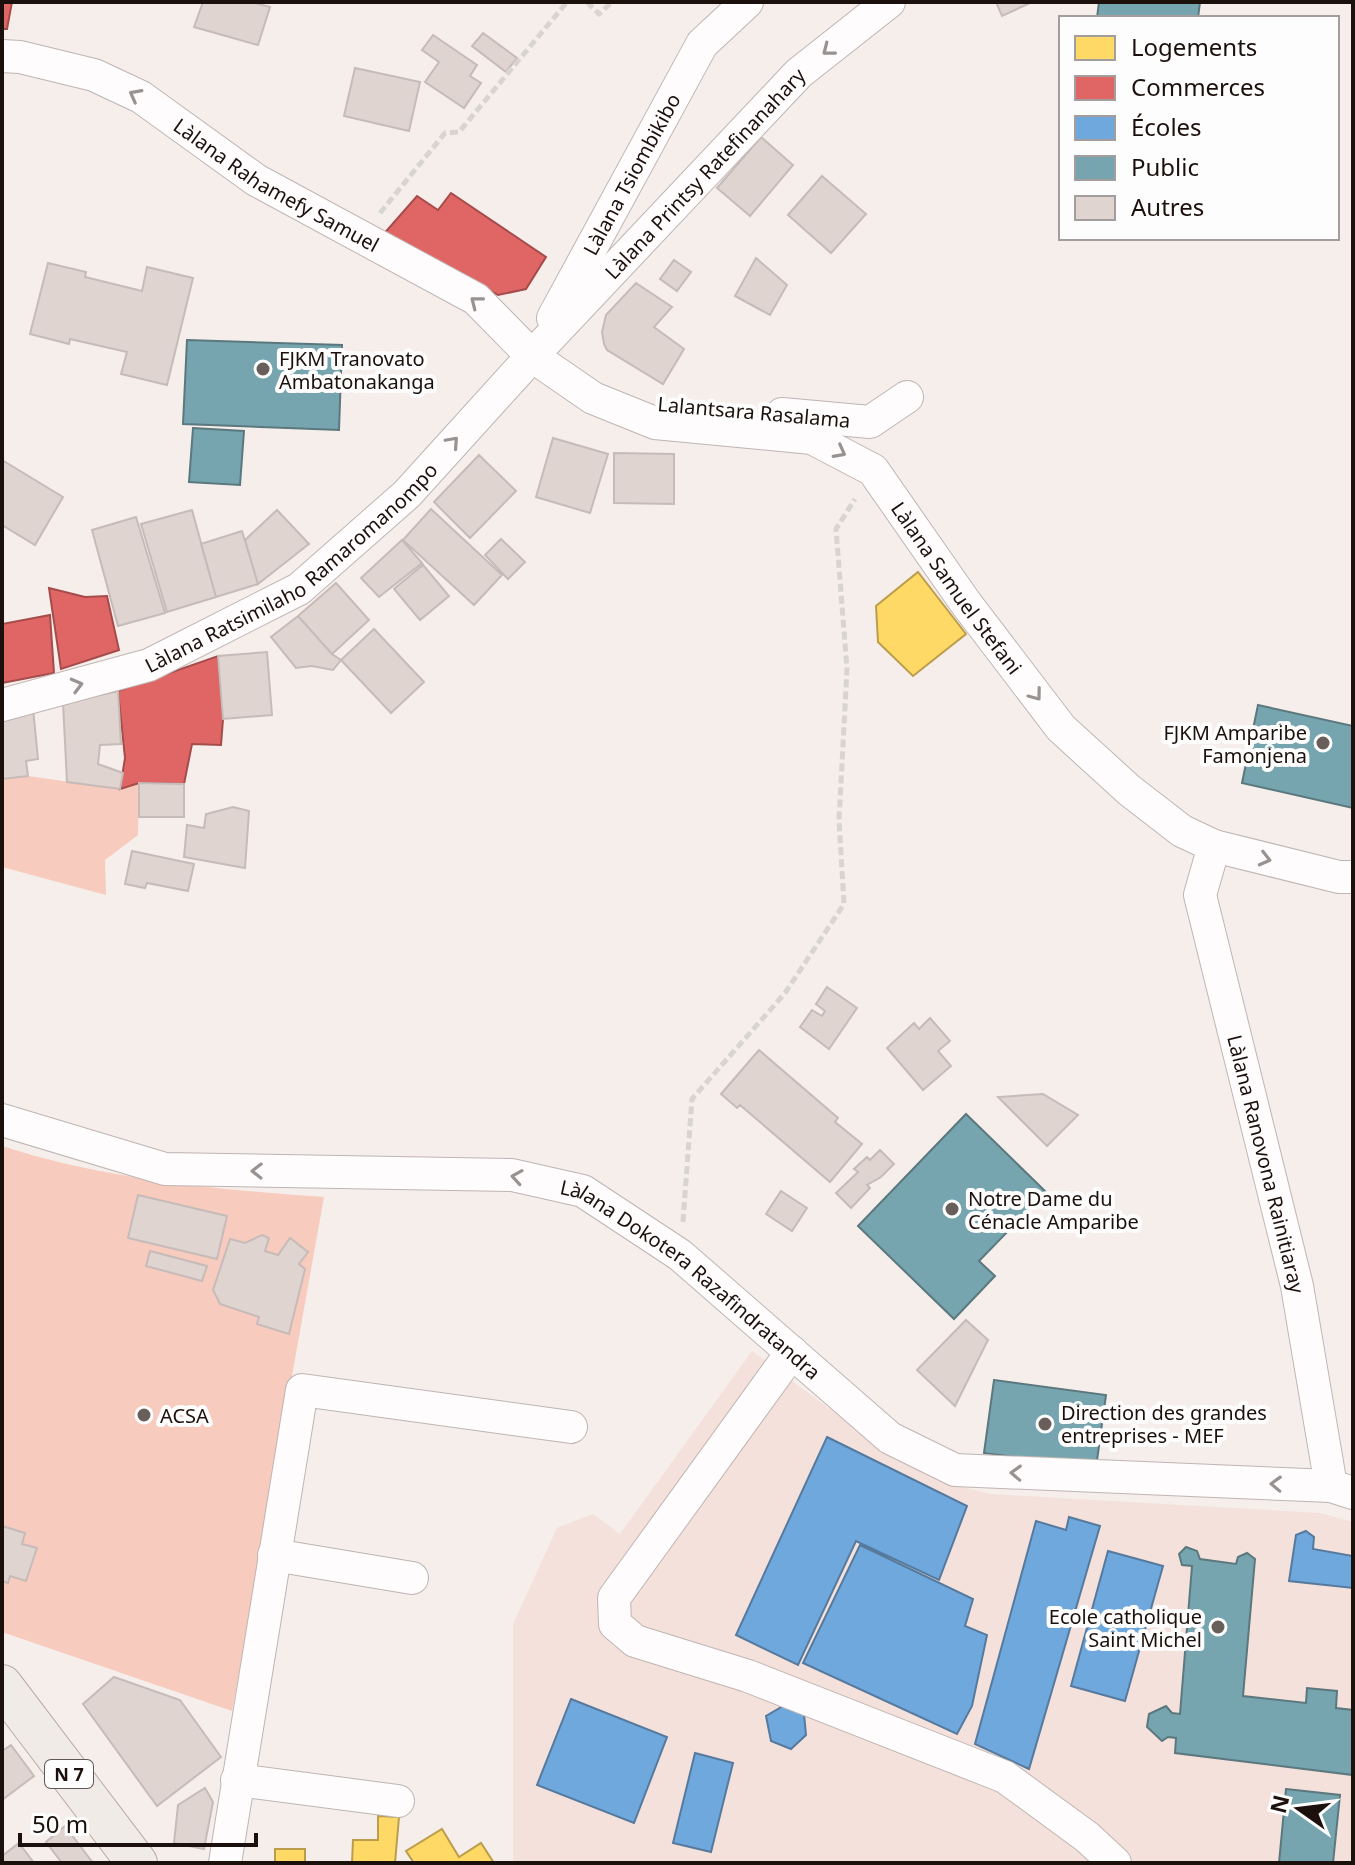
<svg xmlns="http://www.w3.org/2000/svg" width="1355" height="1865" font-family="'Noto Sans',sans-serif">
<rect width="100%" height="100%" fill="#f6eeeb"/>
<path fill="#f4e1db" d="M752,1351L890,1454L955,1485L990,1494L1320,1513L1353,1522V1863H513V1624L557,1528L593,1514L620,1534Z"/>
<path fill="#f7cbbe" d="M28,776L120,789L139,783L138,835L105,860L106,895L2,867V779Z
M2,1146C107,1180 215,1189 324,1197L232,1711L2,1632Z"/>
<path fill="#ffd966" stroke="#bb9d4b" stroke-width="2" d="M918,572L966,634L913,676L878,642L876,606Z
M378,1816L399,1817L395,1863H352L353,1840H378Z
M442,1829L459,1857L481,1843L494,1863H414L406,1851Z
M275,1849H305V1863H275Z"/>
<path fill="#e06666" stroke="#a54c4b" stroke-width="2" d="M2,2H12L7,29H2Z
M451,193L546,257L526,289L498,295L382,236L417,196L438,210Z
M49,588L85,597L107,596L119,650L61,669Z
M50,615L54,673L2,683V624Z
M218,656L223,719L221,745L192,744L184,784L139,783L120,789L125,758L118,691Z"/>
<path fill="#6fa8dc" stroke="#567a9e" stroke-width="2" d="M827,1437L967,1506L939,1580L856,1541L798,1665L736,1635Z
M1069,1517L1100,1526L1029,1769L975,1744L1036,1521L1066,1530Z
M1306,1531L1314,1537L1313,1549L1353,1556V1588L1289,1581L1296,1535Z
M860,1545L973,1599L965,1626L987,1635L972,1706L957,1734L803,1663Z
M1108,1551L1163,1566L1125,1701L1071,1686Z
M571,1699L667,1737L634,1823L537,1785Z
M785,1705L804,1714L806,1735L791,1749L771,1741L766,1716Z
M695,1753L733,1763L711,1852L673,1843Z"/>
<path fill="#76a5af" stroke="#5b787e" stroke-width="2" d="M1099,2H1200L1198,18H1097Z
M187,340L342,345L339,430L183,424Z
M193,428L244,431L240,485L189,482Z
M1258,705L1353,726V808L1242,783Z
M966,1114L1046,1192L979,1261L995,1276L954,1319L858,1226Z
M994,1380L1106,1395L1096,1468L984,1453Z
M1186,1547L1197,1551L1200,1559L1236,1564L1238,1557L1247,1553L1255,1559L1243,1696L1306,1703L1307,1688L1337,1691L1336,1708L1353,1710V1775L1175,1753L1176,1738L1168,1737L1162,1741L1147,1727L1149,1714L1166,1706L1172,1713L1180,1714L1192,1566L1182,1565L1179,1554Z
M1286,1789L1340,1795L1333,1863H1279Z"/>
<path fill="#dfd4d0" stroke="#c6bbb8" stroke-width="2" d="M203,2H251L270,7L258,45L194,27Z
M996,2H1032L1002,16Z
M483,33L517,58L506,72L472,46Z
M433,35L477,65L470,76L481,83L464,108L425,82L439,62L422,50Z
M355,68L420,82L409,131L344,116Z
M761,137L793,165L750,216L717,188Z
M822,176L866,214L831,253L788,215Z
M756,258L787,285L770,315L735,296Z
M674,260L691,272L677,291L660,279Z
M48,263L86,272L85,277L142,291L147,267L193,278L167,385L121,374L127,352L70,339L69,344L30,334Z
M636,283L672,307L654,327L684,349L663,384L607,350L604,344L602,332L606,315Z
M553,438L608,454L590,513L536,497Z
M614,453L674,454V504L614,503Z
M479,455L516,491L470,538L434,502Z
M2,460L63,497L35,545L2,525Z
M431,509L502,575L474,605L403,540Z
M192,510L216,597L167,612L141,524Z
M277,510L309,544L258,584L245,540Z
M136,517L165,613L118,626L92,530Z
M242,531L258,584L216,597L201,544Z
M501,539L525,562L508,579L485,555Z
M402,540L422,563L379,597L361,578Z
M423,565L449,596L420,620L394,589Z
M336,583L369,620L332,654L298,616Z
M298,616L332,654L341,660L333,670L312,666L296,668L271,637Z
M374,629L424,682L391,713L341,660Z
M267,652L272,715L223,719L218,656Z
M118,691L121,744L100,745L98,764L123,773L120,789L67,782L63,703Z
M33,708L38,759L26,761L28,776L2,779V711Z
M139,783L184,784V817H139Z
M233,807L249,811L245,868L184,857L187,825L204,828L206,814Z
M132,851L194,864L188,891L147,883L145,888L125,884Z
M827,987L857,1008L829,1049L800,1027L812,1010L822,1016L825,1011L816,1004Z
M930,1018L950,1041L938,1051L951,1066L923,1090L887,1048L914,1023L919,1029Z
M759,1050L838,1118L835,1122L862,1144L830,1182L740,1105L737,1108L721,1094Z
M1043,1094L1078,1115L1047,1146L998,1097Z
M880,1150L894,1164L881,1177L867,1185L870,1188L851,1208L836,1193L858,1172L854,1169L867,1157L870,1160Z
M781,1191L807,1208L792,1231L766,1214Z
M138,1195L227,1216L217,1259L128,1238Z
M262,1235L269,1238L265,1251L278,1255L290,1238L308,1252L299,1264L305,1269L289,1334L257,1324L259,1317L220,1304L213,1290L230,1239L245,1243Z
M150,1251L207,1266L202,1281L146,1266Z
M966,1320L988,1340L955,1406L917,1370Z
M2,1526L25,1533L22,1544L37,1548L26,1581L10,1576L8,1583L2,1581Z
M114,1677L180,1700L221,1757L157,1806L83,1704Z
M11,1745L34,1776L2,1800V1751Z
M205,1788L213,1802L204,1849L174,1843L178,1805Z
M65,1826L93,1863H62L46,1842Z
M19,1843L34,1863H2V1856Z"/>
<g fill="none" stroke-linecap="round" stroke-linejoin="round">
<defs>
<g id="minor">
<path id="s1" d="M2,56L20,57L94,75L141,97L256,180L476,299L532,356L593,398L655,423L812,438L873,470L965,602L1061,728L1129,790L1182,831L1214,846L1339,877H1353"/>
<path id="s2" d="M553,318L702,44L747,2"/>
<path d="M782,414L870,422L907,397"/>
<path id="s3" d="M2,705L149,665L299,589L407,494L532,356L799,73L889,2"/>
<path id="s4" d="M1214,846L1200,895L1297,1286L1331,1486"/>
<path id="s5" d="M2,1120L165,1169L512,1175L583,1191L680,1255L890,1438L955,1470L1331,1486L1353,1493"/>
<path d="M792,1352L614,1598L615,1624L635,1641L748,1676L1005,1777L1087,1837L1115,1863"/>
<path d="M274,1555L412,1578"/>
<path d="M237,1780L398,1801"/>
<path d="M225,1863L302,1390L571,1427"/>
</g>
<path id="major" d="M2,1685L137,1863"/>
</defs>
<use href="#minor" stroke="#bfb5b2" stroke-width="34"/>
<use href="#major" stroke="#b8aba7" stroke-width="42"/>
<path stroke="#d7d4d2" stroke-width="5" stroke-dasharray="8 4" stroke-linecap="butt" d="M587,2L599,14L612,2
M380,213L445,133L459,132L567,2
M683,1222L692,1099L785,993L844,904L839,820L847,669L836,529L855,499"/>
<use href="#minor" stroke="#fefcfc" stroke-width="32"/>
<use href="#major" stroke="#f1ebe8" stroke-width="40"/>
</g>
<defs><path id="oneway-chevron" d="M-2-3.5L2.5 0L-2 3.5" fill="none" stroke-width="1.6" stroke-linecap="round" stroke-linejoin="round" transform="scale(2)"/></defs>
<g stroke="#989290">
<use href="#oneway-chevron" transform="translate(828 50) rotate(142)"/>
<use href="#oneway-chevron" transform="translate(135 95) rotate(-152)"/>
<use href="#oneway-chevron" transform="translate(476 302) rotate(-142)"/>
<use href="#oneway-chevron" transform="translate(453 442) rotate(-48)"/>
<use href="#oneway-chevron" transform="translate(840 452) rotate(28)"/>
<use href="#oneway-chevron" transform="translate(77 685) rotate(-15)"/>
<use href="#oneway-chevron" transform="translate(1036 695) rotate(53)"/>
<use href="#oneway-chevron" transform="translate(1265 859) rotate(14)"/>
<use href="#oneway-chevron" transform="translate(257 1171) rotate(-179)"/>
<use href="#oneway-chevron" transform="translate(517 1177) rotate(-171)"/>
<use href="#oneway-chevron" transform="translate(1016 1473) rotate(-178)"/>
<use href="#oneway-chevron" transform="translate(1276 1484) rotate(-178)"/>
</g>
<g fill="#685e5a" stroke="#fdfdfd" stroke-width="3">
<circle cx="263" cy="369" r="8"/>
<circle cx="1323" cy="743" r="8"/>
<circle cx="952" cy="1209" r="8"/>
<circle cx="144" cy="1415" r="8"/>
<circle cx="1045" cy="1424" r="8"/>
<circle cx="1218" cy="1627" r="8"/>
</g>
<g text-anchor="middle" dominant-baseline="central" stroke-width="8" stroke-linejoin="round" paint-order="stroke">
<rect fill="#fdfdfd" stroke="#605754" stroke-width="2" x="45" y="1760" width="48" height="28" rx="6"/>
<g font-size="18" font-weight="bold" fill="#1c100c">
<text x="69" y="1774">N 7</text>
</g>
<g font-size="20" fill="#1c100c" stroke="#fdfdfd">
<text stroke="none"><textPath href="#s2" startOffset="164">Làlana Tsiombikibo</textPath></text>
<text stroke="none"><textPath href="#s3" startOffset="902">Làlana Printsy Ratefinanahary</textPath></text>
<text stroke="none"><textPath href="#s1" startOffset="308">Làlana Rahamefy Samuel</textPath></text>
<text transform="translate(754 412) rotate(5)">Lalantsara Rasalama</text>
<text stroke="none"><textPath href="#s3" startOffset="326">Làlana Ratsimilaho Ramaromanompo</textPath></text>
<text stroke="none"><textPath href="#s1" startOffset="1130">Làlana Samuel Stefani</textPath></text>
<text stroke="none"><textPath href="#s4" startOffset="328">Làlana Ranovona Rainitiaray</textPath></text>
<text stroke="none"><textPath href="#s5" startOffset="728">Làlana Dokotera Razafindratandra</textPath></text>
</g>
<g font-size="20" fill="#1c100c" stroke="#fdfdfd" text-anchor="start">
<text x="279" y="358">FJKM Tranovato<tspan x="279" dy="23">Ambatonakanga</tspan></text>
<text x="1307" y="732" text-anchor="end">FJKM Amparibe<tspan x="1307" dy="23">Famonjena</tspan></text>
<text x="968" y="1198">Notre Dame du<tspan x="968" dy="23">Cénacle Amparibe</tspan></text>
<text x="1061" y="1412">Direction des grandes<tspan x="1061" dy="23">entreprises - MEF</tspan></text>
<text x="160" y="1415">ACSA</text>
<text x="1202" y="1616" text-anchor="end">Ecole catholique<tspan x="1202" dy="23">Saint Michel</tspan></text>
</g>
</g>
<rect width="1355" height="1865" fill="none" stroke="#1c100c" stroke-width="8"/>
<rect x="1059" y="16" width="280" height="224" fill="#fdfdfd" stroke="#a39e9d" stroke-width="2"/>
<rect x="1075" y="36" width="40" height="24" fill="#ffd966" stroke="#a39e9d" stroke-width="2"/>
<text x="1131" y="56" font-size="24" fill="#1c100c">Logements</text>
<rect x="1075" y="76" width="40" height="24" fill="#e06666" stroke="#a39e9d" stroke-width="2"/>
<text x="1131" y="96" font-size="24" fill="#1c100c">Commerces</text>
<rect x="1075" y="116" width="40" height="24" fill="#6fa8dc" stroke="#a39e9d" stroke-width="2"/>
<text x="1131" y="136" font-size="24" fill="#1c100c">Écoles</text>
<rect x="1075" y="156" width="40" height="24" fill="#76a5af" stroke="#a39e9d" stroke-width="2"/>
<text x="1131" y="176" font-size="24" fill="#1c100c">Public</text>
<rect x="1075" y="196" width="40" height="24" fill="#dfd4d0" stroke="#a39e9d" stroke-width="2"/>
<text x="1131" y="216" font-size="24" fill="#1c100c">Autres</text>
<g transform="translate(1299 1809) rotate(284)" stroke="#fdfdfd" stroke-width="6" paint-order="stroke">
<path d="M0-6L14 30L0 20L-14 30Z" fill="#1c100c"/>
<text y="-12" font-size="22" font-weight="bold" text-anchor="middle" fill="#1c100c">N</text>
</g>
<path d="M20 1833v12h236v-12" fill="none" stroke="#1c100c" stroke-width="4"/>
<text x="32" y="1833" font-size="24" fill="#1c100c" stroke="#fdfdfd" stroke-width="6" paint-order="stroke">50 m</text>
</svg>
